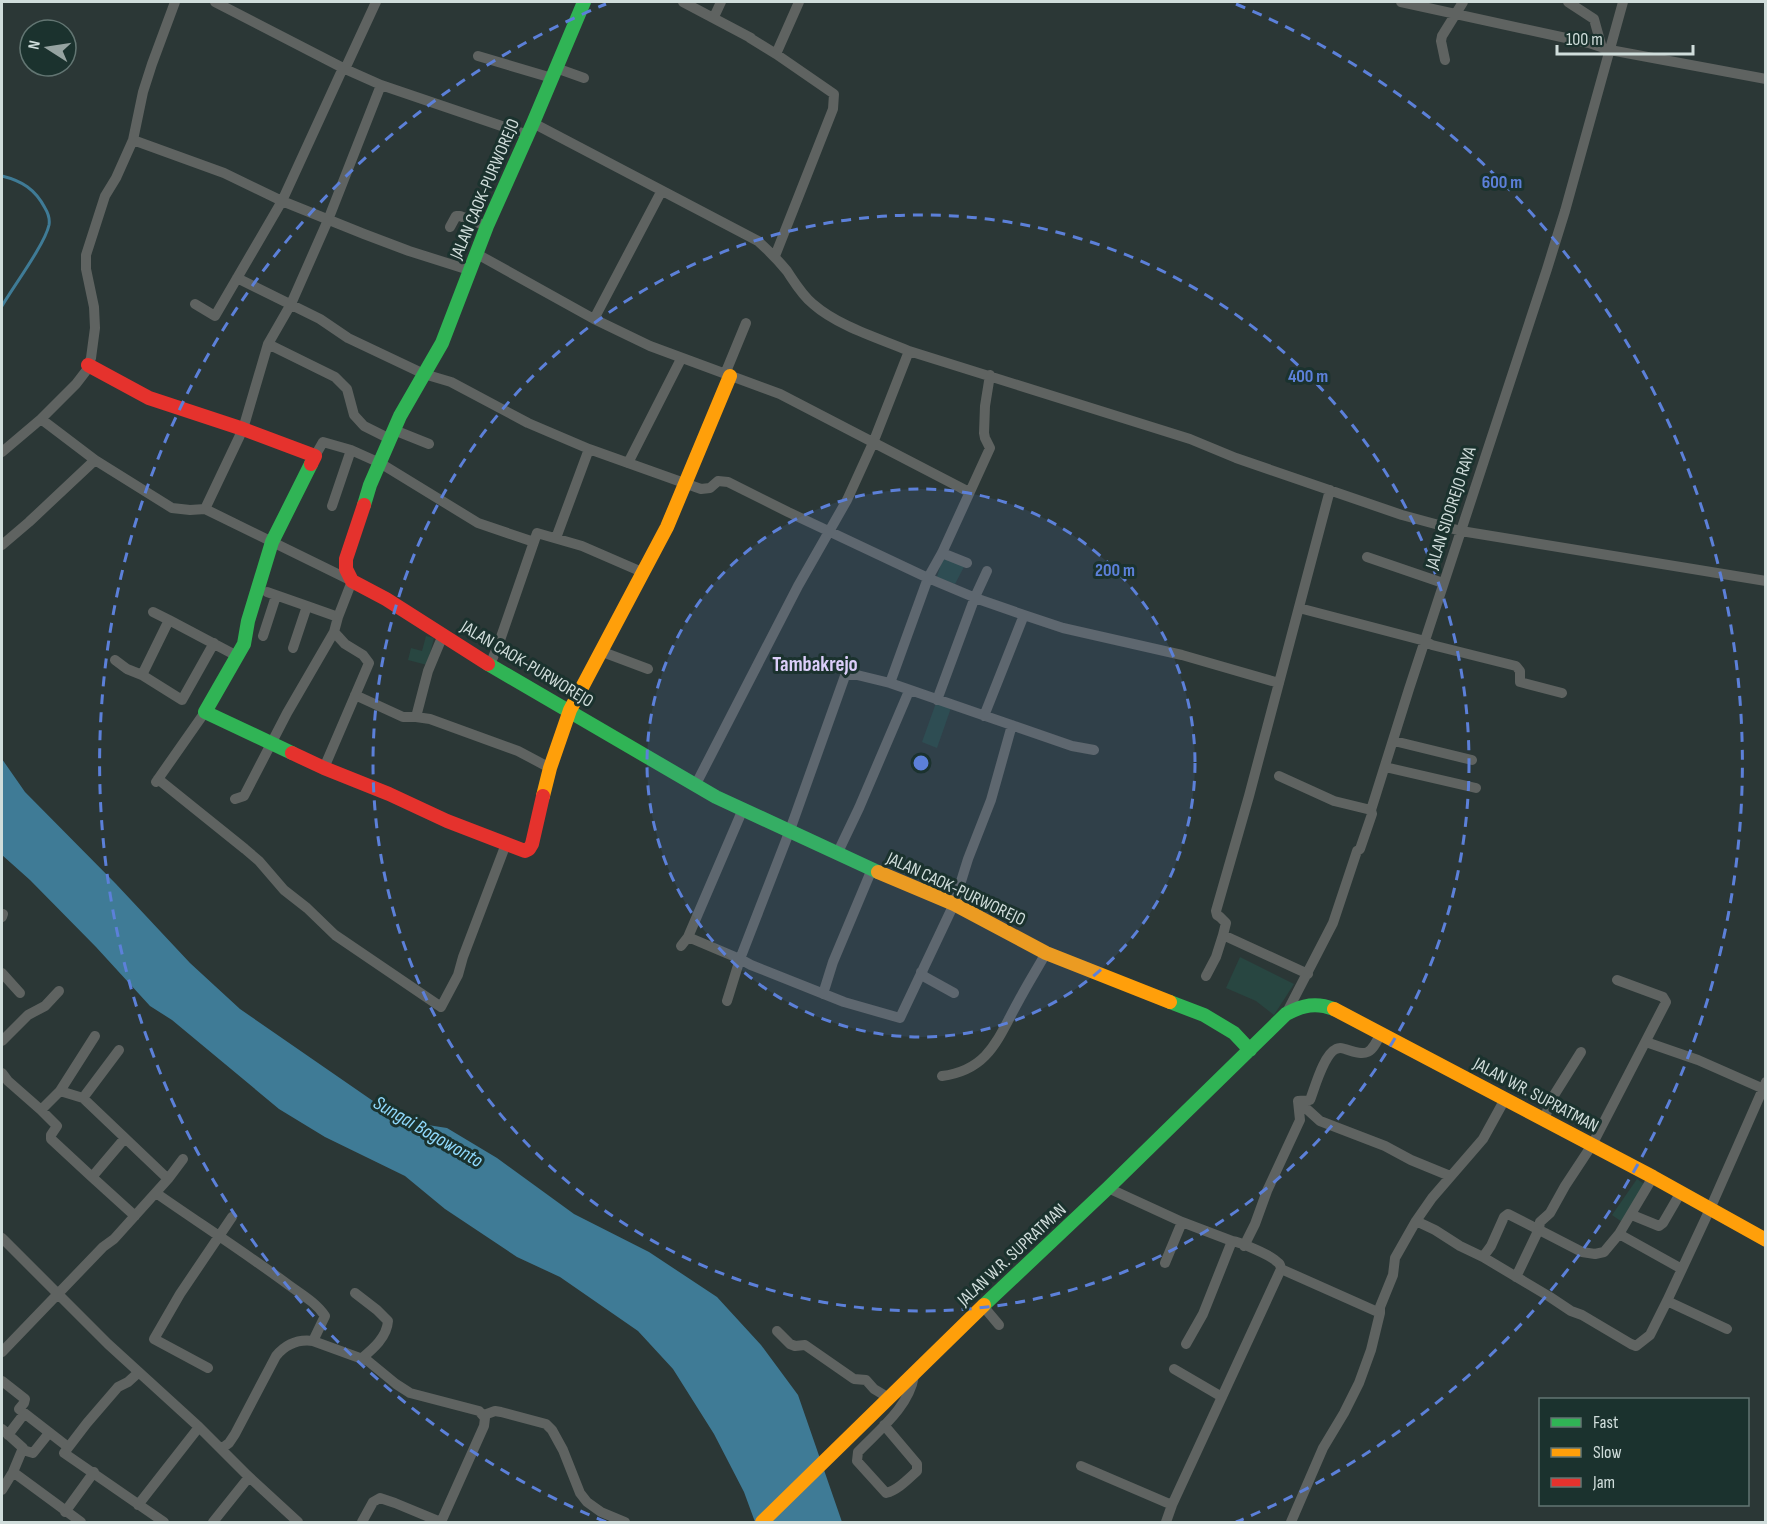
<svg xmlns="http://www.w3.org/2000/svg" width="1767" height="1524" font-family="'Sofia Sans Condensed',sans-serif">
<rect width="100%" height="100%" fill="#2b3736"/>
<path fill="#284641" d="M943,557L965,565L955,584L937,577Z
M426,636L434,638L427,665L408,660L411,648L422,651Z
M937,700L952,705L937,748L922,742Z
M1240,957L1294,984L1274,1015L1256,1001L1226,988Z
M1637,1179L1647,1186L1622,1222L1612,1215Z"/>
<path fill="#3f7b96" d="M2,759L25,792L116,884L190,963L240,1009L402,1121L447,1128L497,1158L574,1214L649,1252L717,1297L761,1345L798,1395L842,1522H755L744,1492L714,1434L673,1369L638,1331L560,1277L517,1257L445,1209L405,1176L325,1137L279,1109L172,1020L150,1006L96,947L30,880L2,855Z"/>
<g fill="none" stroke-linecap="round" stroke-linejoin="round">
<path stroke="#3f7b96" stroke-width="3" d="M2,176C22,181 35,189 45,208C48,213 50,219 49,225C45,244 13,287 2,306"/>
<path stroke="#5f6361" stroke-width="10" d="M215,2L345,69L381,85L528,135
M683,2L751,38
M1401,2L1589,43L1610,50L1766,79
M1568,2L1594,19L1602,48
M714,17L721,2
M750,38L776,54L834,94L833,109L775,256
M776,54L799,2
M478,56L552,78
M1445,60L1441,41L1442,36L1463,2
M556,68L584,78
M345,69L376,2
M533,123L758,241C769,251 778,260 787,271C795,283 802,295 813,304C838,326 878,338 909,351
M133,140L224,173L282,201L364,234L409,251L469,270
M450,227L456,216H460L487,226
M477,254L594,319L661,192
M237,278L320,319L348,338L424,374L451,382L528,423L589,449L701,489L710,488L718,481L728,482L788,512L928,578L978,599L1024,615L984,716
M195,304L215,316L282,201L343,68
M594,319L650,346L780,394L969,492
M268,344L335,377L347,389L354,415L364,426L390,439
M725,374L746,323
M41,419L76,384L86,371L91,358L95,328L94,307L86,269V255L105,196L116,178L133,140L143,92L152,64L175,2
M394,430L429,444
M2,452L41,419L95,460L29,522L2,545
M315,456L323,442L351,450L380,463L478,523L534,542
M95,460L172,508L190,510L205,509L352,581L338,617L334,632L287,713L244,796L235,799
M628,463L681,359
M332,506L351,450
M205,509L243,429L268,344L291,304L328,220L381,85
M556,538L589,449
M942,553L967,563
M1367,557L1443,583
M267,592L307,606L293,648
M307,606L338,617
M1299,608L1425,641L1432,645L1516,666L1520,671V682L1562,693
M153,612L169,620
M1024,615L1063,628L1182,655L1279,683
M263,636L276,596
M600,651L648,669
M115,660L127,669L142,675L169,620L237,656
M490,665L500,640L537,533L582,546L642,572
M142,675L182,700L214,643
M890,683L928,578L942,553L990,448L985,438L984,433L985,406L990,375
M355,695L403,717H416L430,719L518,751L550,768
M937,700L975,597L987,571
M416,717L428,671L443,635
M1394,741L1472,760
M1385,767L1476,788
M324,768L369,663L363,655L345,644L334,632
M1279,776L1334,801L1371,810
M158,779L245,849L259,861L284,890L307,908L335,935L441,1007L458,975L463,957L506,844
M156,782L205,712
M696,784L798,586L847,500L873,443L909,351L1190,439L1236,458L1402,515L1461,531L1766,581
M838,852L859,808L909,691
M2,917L3,914
M1223,935L1226,923L1220,917L1217,915L1216,911L1249,796L1330,490
M688,937L740,959L751,965L844,1002L900,1018L954,904L968,859L991,800L1012,725
M681,946L688,937L743,809
M921,972L925,977L954,993
M2,973L20,993
M1206,976L1216,957L1223,935L1308,974
M823,994L833,962L872,869
M727,1001L740,959L790,830L845,676L853,674L890,683L1072,746L1094,750
M1287,1012L1333,923L1357,851L1360,849L1372,814L1371,810L1409,689L1547,269L1565,211L1623,2
M2,1041L28,1015L45,1006L59,991
M1646,1042L1698,1060L1766,1090
M2,1073L8,1081L41,1110L60,1091L95,1036
M942,1076C989,1070 998,1038 1018,1002C1027,985 1037,969 1046,953
M83,1098L119,1050
M1298,1101L1320,1121L1385,1146L1411,1160L1450,1176
M41,1110L57,1126L51,1135V1139L92,1177
M1544,1120L1551,1100L1581,1052
M125,1138L92,1177L135,1216
M168,1179L183,1159
M1108,1188L1182,1222L1232,1241C1240,1242 1270,1255 1276,1261C1280,1264 1280,1264 1281,1269L1172,1505L1166,1522
M156,1193C199,1223 244,1252 286,1283C299,1293 316,1302 325,1316L313,1341C298,1339 286,1344 276,1356L235,1434L229,1443L221,1449
M1632,1215L1659,1226L1663,1223L1681,1192
M1416,1221L1435,1230L1460,1246L1483,1257L1550,1297L1571,1311L1582,1315L1631,1344L1636,1346L1650,1335L1667,1301L1710,1209L1766,1082
M1619,1234L1682,1269
M2,1238L108,1344L199,1427L247,1475L298,1522
M1244,1246L1255,1224L1267,1191L1300,1120L1298,1101L1310,1100C1315,1087 1324,1054 1336,1049C1340,1047 1341,1048 1345,1049C1368,1057 1371,1054 1381,1033
M1483,1257L1491,1246L1504,1217L1508,1214L1582,1252L1595,1254L1604,1252L1619,1234L1653,1177
M1165,1263L1182,1222
M1281,1269L1380,1313
M1516,1277L1539,1229L1540,1222L1550,1213L1565,1186L1592,1145L1666,1002L1663,997L1617,980
M355,1293L377,1310L388,1321C387,1337 373,1349 362,1358
M1667,1301L1727,1329
M983,1306L999,1325
M777,1331L790,1344L795,1346L805,1345L854,1379L866,1380L874,1389L889,1398
M313,1341L368,1361L396,1384L410,1393L479,1411L485,1418L484,1426L441,1522
M1186,1344L1203,1314L1232,1241
M2,1352L103,1247L114,1239L168,1179L83,1098L60,1091
M208,1368L154,1339L180,1294L232,1217
M1174,1369L1222,1397
M139,1372L128,1382L118,1387L87,1423L64,1453L164,1522
M2,1381L25,1399L24,1403L19,1409L68,1447
M484,1415L495,1411L501,1412L546,1424L552,1430L563,1450L580,1493L587,1502L601,1512L625,1522
M884,1425L917,1464V1471C908,1479 898,1490 886,1493L857,1461L858,1452C879,1430 909,1407 914,1376
M2,1429L23,1448L13,1472L2,1490
M8,1435L24,1414
M23,1450L33,1453L49,1433
M1081,1466L1172,1505
M13,1472L81,1522
M138,1505L199,1427
M65,1512L94,1472
M213,1522L249,1477
M362,1522L373,1502L380,1498L395,1503L441,1522
M1291,1522L1323,1448L1344,1413L1359,1383L1371,1350L1380,1313V1307L1393,1275L1395,1258L1416,1221L1432,1198L1483,1139L1505,1099"/>
<path stroke="#30b455" stroke-width="14" d="M364,505L370,485L400,416L442,343L487,226L533,123L584,2
M488,664L716,797L878,872
M292,753L205,712L244,644L248,621L272,542L311,464
M1170,1002L1204,1015L1234,1033L1250,1050
M984,1305L1108,1188L1286,1014C1303,1005 1316,1002 1334,1009"/>
<path stroke="#ff9f0a" stroke-width="14" d="M543,796L550,768L570,710L667,527L730,376
M878,872L954,904L1046,953L1170,1002
M1334,1009L1653,1177L1766,1240
M762,1522L984,1305"/>
<path stroke="#e5322d" stroke-width="14" d="M88,365L149,398L243,429L315,456L311,464
M364,505L346,559V569L352,581L386,599L488,664
M292,753L324,768L389,794L447,821L525,851L529,849L532,844L543,796"/>
</g>
<circle cx="921" cy="763" r="274" fill="#5c80d9" fill-opacity=".12"/>
<g fill="none" stroke="#5c80d9" stroke-width="3" stroke-dasharray="10 8">
<circle cx="921" cy="763" r="274"/>
<circle cx="921" cy="763" r="548"/>
<path d="M606 1522A822 822 0 0 1 606 4M1236 4A822 822 0 0 1 1236 1522"/>
</g>
<g text-anchor="middle" dominant-baseline="central" stroke-width="6" stroke-linejoin="round" paint-order="stroke">
<g font-size="18" fill="#d0dddb" stroke="#1b322e">
<text transform="translate(485 189) rotate(-67)">JALAN CAOK-PURWOREJO</text>
<text transform="translate(1451 508) rotate(-72)">JALAN SIDOREJO RAYA</text>
<text transform="translate(527 664) rotate(31)">JALAN CAOK-PURWOREJO</text>
<text transform="translate(956 889) rotate(25)">JALAN CAOK-PURWOREJO</text>
<text transform="translate(1536 1095) rotate(28)">JALAN WR. SUPRATMAN</text>
<text transform="translate(1012 1255) rotate(-43)">JALAN W.R. SUPRATMAN</text>
</g>
<g font-size="20" font-style="italic" fill="#90d9fc" stroke="#1b322e">
<text transform="translate(428 1132) rotate(30)">Sungai Bogowonto</text>
</g>
<g font-size="21" font-weight="bold" fill="#dbcef9" stroke="#1b322e">
<text x="815" y="664">Tambakrejo</text>
</g>
</g>
<circle cx="921" cy="763" r="9" fill="#5c80d9" stroke="#1b322e" stroke-width="3"/>
<g font-size="18" text-anchor="middle" font-weight="bold" fill="#5c80d9" stroke="#1b322e" stroke-width="6" stroke-linejoin="round" paint-order="stroke">
<text x="1502" y="188">600 m</text>
<text x="1308" y="382">400 m</text>
<text x="1115" y="576">200 m</text>
</g>
<rect width="1767" height="1524" fill="none" stroke="#d0dddb" stroke-width="6"/>
<rect x="1539" y="1398" width="210" height="108" fill="#1b322e" stroke="#637673" stroke-width="1.5"/>
<rect x="1551" y="1418" width="30" height="9" fill="#30b455" stroke="#637673" stroke-width="1.5"/>
<text x="1593" y="1428" font-size="18" fill="#d0dddb">Fast</text>
<rect x="1551" y="1448" width="30" height="9" fill="#ff9f0a" stroke="#637673" stroke-width="1.5"/>
<text x="1593" y="1458" font-size="18" fill="#d0dddb">Slow</text>
<rect x="1551" y="1478" width="30" height="9" fill="#e5322d" stroke="#637673" stroke-width="1.5"/>
<text x="1593" y="1488" font-size="18" fill="#d0dddb">Jam</text>
<g transform="translate(48 48) rotate(282)"><circle r="28" fill="#1b322e" stroke="#637673" stroke-width="1.5"/>
<path d="M0-4.5L10 22L0 15L-10 22Z" fill="#96a3a1"/>
<text y="-9" font-size="16" font-weight="bold" text-anchor="middle" fill="#d0dddb">N</text>
</g>
<path d="M1557 45v9h136v-9" fill="none" stroke="#d0dddb" stroke-width="3"/>
<text x="1566" y="45" font-size="18" fill="#d0dddb" stroke="#1b322e" stroke-width="4.5" paint-order="stroke">100 m</text>
</svg>
